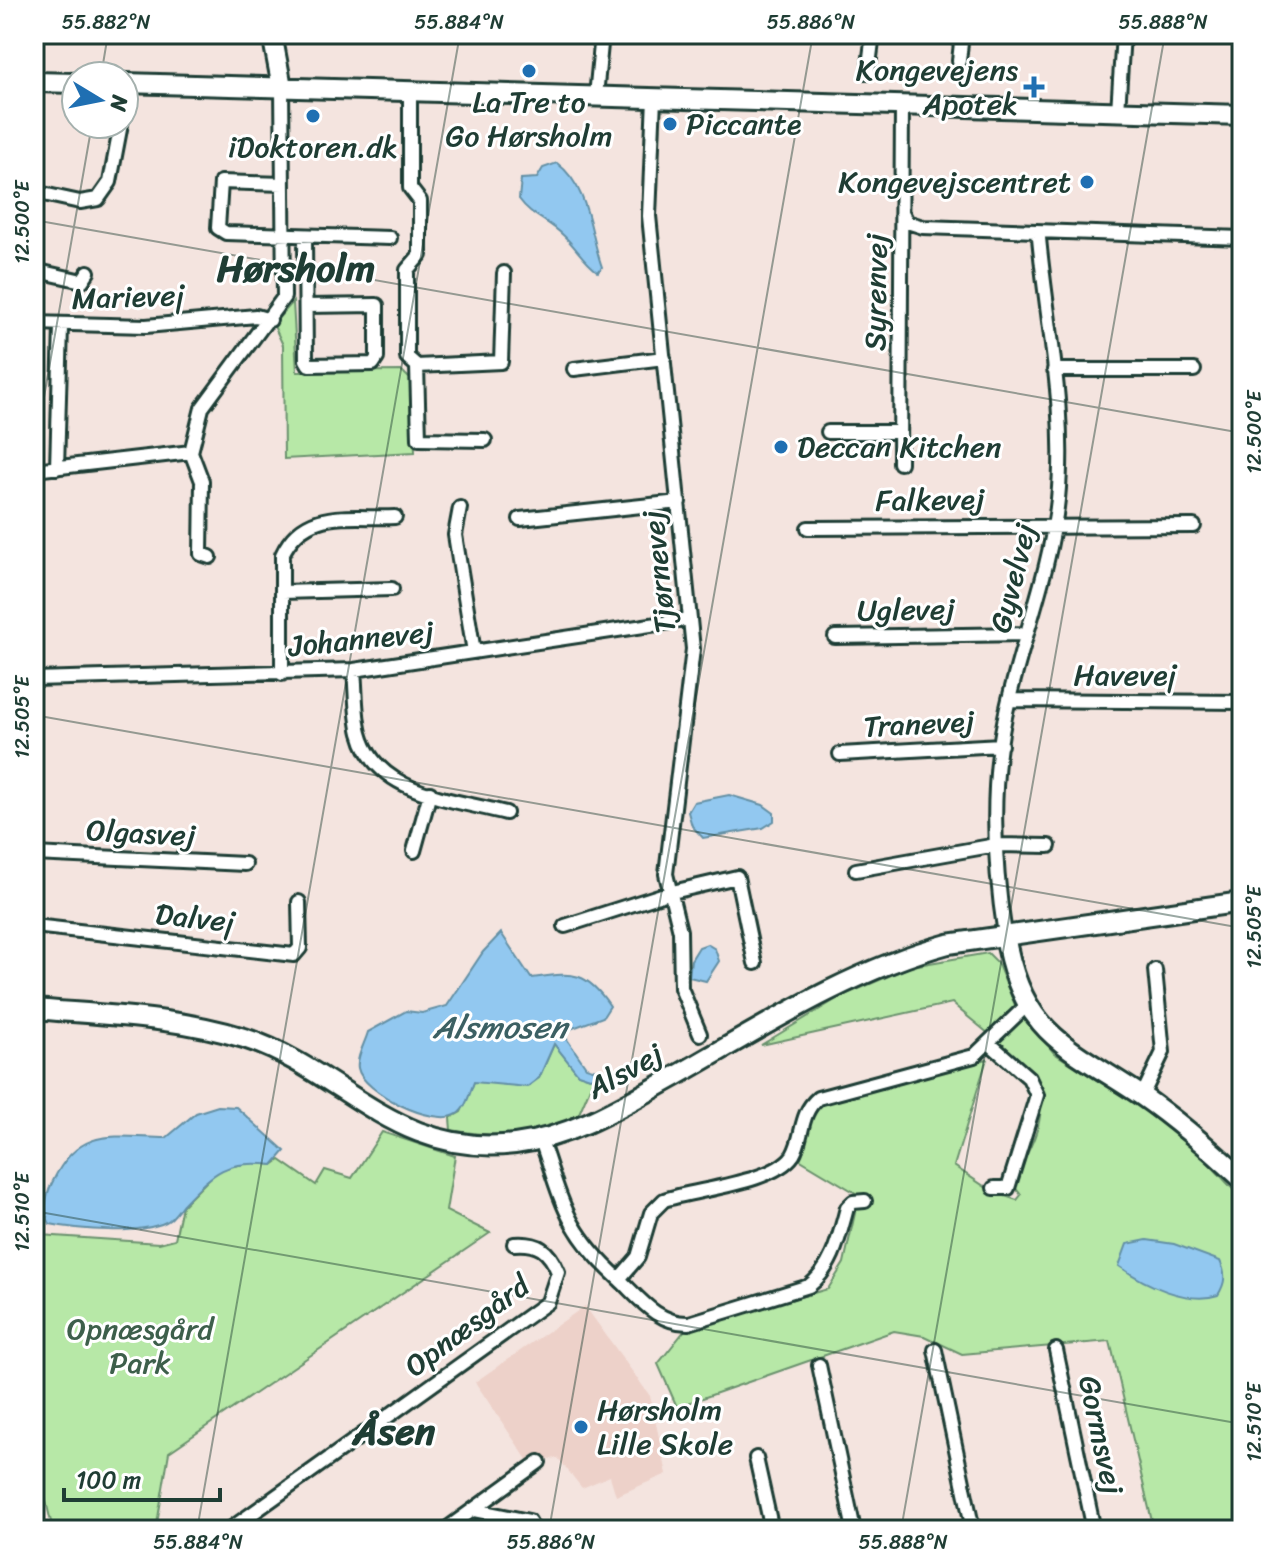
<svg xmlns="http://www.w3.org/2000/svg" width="1276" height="1564" font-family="Sriracha,sans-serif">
<rect width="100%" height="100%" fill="#f4e4df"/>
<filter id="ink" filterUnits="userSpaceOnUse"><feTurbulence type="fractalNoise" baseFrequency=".0125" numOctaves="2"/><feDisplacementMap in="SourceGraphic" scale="16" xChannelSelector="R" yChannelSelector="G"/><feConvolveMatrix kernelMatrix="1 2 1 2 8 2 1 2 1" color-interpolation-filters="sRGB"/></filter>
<g filter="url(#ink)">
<path fill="#edd1c9" d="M585,1306L650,1396L667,1474L616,1496L610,1476L582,1488L558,1458L528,1461L475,1382Z"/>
<path fill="#b7e8a7" stroke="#6b926e" stroke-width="2" d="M293,302L297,372L402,371L412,381L415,452L284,459L283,345L273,324Z
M988,953L997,962L1015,1005L1054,1053L1144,1110L1205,1159L1242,1199V1530H1154L1110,1341L962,1354L924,1336L894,1331L677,1407L658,1364L685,1330L828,1289L844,1263L859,1195L799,1159L809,1118L823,1101L987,1059L954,1166L993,1192L1017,1200L1021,1195L1014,1186C1020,1163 1037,1141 1040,1116C1047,1070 983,1032 952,1003L761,1045L840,997L912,966Z
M554,1044L578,1074L590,1078L595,1076L575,1123C533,1136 495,1138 451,1130L450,1118L461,1112L474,1082L539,1078Z
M382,1132L455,1156L446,1211L490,1233L169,1452L156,1530H53L34,1453V1187L39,1190L40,1235L159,1243L175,1239L182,1206L219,1169L254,1162L273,1165L280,1160L316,1185L325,1170L352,1178Z"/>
<path fill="#92c8f0" stroke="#6490a5" stroke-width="2" d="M557,163C590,188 590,235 602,267L598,272C583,261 576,247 563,235C548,220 531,216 519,199L521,179L537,178L543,168Z
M729,795L763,805L774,813V821L763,828L703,838L692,826L688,812L694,802Z
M501,933L531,978C572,973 585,969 610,1006L603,1017L562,1032L586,1067L596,1070L595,1076L590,1078L578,1074L554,1044L539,1078L527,1087L474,1082C470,1092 466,1109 457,1114C435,1128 362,1092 358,1068C356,1057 365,1043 368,1032L406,1011L422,1013L447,1006L483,952Z
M707,944L715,949L719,961L706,981L689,977L691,960L699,947Z
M218,1106L236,1107L285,1151L273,1165C226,1159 214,1172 183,1204C178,1210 173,1219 166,1222C139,1235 79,1230 50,1224C43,1210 46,1194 53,1181C79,1126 113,1137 166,1138L196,1113Z
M1147,1240L1174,1244L1220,1261C1226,1274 1226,1282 1218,1295C1188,1305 1145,1285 1119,1266L1127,1244Z"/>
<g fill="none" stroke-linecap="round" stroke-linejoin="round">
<defs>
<path id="street" d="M959,61L962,34
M868,73L873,34
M410,91V188L420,201V255L407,270V357L417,366L419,439L485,440
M596,96L602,34
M654,98L649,216L693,649L666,874L680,931L681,988L700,1034
M124,105L128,83
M1118,111L1123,34
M283,184L221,182L218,228L226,233L390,238
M34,192L80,202L98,199L110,182L121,124
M903,214L907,222L923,227L1242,238
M305,238L306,360L309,365L373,364L377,358V305L306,306
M34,270L82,281L88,272
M34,323L146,326L256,316L270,320
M417,366L501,362L504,273
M574,369L664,358
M1054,370H1194
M828,432H900
M191,452L202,408L284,297L282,87
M191,452L202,481L201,554L210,557
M900,463L902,105
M57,468L61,326
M34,470L191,452
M460,508L455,535L474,652
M520,519L679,502
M808,528L1194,526
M282,592L392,589
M835,637L1026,634
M354,670C356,691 355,713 360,733C376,795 454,799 506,813
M282,674V555C304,507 349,519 395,517
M34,679L354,670L690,619
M1009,700L1242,702
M840,754L1001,745
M414,851L430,793
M34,854L245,864
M856,870L996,845L1049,846
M34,926L294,955L300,948L299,902
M565,926L668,893L737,877L755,963
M1005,935C994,865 990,788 1005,717C1020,644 1050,574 1058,499C1067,412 1047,324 1039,238L1035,232
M989,1043L1029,1078L1037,1095L1008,1188H994
M1142,1096L1163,1052L1155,970
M541,1140C563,1204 566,1231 619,1279
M865,1201L853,1202L847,1208C839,1237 833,1267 809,1286L689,1323C658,1324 640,1299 619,1279L638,1257L651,1213L664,1200C697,1189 774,1183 793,1155C804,1136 799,1114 818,1098L974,1056L1026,1006
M935,1350L973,1530
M1056,1350L1094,1530
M819,1365L854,1530
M756,1458L772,1530
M474,1510L529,1521L534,1530
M229,1530L548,1302L558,1272C549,1250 538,1242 514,1244
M445,1530L539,1462"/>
<path id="secondary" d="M272,34L282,87
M34,82L76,83
M124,83L1242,115
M1005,935C1022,1035 1066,1045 1142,1096C1178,1121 1210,1149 1242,1179
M34,1009C103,1015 178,1017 244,1038C343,1070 395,1158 515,1144C574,1137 625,1104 676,1076C764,1026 849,971 948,944L1242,902"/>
</defs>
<use href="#street" stroke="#1f3d34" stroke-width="18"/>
<use href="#secondary" stroke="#1f3d34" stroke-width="24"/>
<use href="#street" stroke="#fff" stroke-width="12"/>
<use href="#secondary" stroke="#fff" stroke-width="18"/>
</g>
</g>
<path fill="none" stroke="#1f3d34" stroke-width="2" stroke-opacity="0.45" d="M101,76L108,34M34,220L1242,433M34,454L92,124M34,715L1242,928M34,1211L1242,1424M197,1530L460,34M549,1530L813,34M901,1530L1165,34"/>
<g fill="#1f6fb2" stroke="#fff" stroke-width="3">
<circle cx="529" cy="71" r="8"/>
<path d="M1030 75h8v8h8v8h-8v8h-8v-8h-8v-8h8z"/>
<circle cx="313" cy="116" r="8"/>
<circle cx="670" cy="124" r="8"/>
<circle cx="1087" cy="182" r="8"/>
<circle cx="781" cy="447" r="8"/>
<circle cx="581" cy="1427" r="8"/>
</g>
<g text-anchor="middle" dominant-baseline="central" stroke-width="6" stroke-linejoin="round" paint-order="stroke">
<g font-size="30" fill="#1f3d34" stroke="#fff" text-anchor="start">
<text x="1018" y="70" text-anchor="end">Kongevejens<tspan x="1018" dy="34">Apotek</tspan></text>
<text x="529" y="102" text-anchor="middle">La Tre to<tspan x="529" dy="34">Go Hørsholm</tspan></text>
<text x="686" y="124">Piccante</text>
<text x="313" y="147" text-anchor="middle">iDoktoren.dk</text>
<text x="1071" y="182" text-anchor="end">Kongevejscentret</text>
<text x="797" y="447">Deccan Kitchen</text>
<text x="597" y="1410">Hørsholm<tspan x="597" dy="34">Lille Skole</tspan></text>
</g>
<g font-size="30" fill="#1f3d34" stroke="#fff">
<text transform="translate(876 292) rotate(-89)">Syrenvej</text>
<text transform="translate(128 297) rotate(-2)">Marievej</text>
<text transform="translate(930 500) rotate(-1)">Falkevej</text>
<text transform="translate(659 572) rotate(-96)">Tjørnevej</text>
<text transform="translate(1013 578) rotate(-76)">Gyvelvej</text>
<text transform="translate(906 610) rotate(-1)">Uglevej</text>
<text transform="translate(361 639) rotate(-6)">Johannevej</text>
<text x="1125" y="675">Havevej</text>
<text transform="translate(919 724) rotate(-3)">Tranevej</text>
<text transform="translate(141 833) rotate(3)">Olgasvej</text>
<text transform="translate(195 918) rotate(6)">Dalvej</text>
<text transform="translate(625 1071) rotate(-29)">Alsvej</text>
<text transform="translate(467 1326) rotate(-37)">Opnæsgård</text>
<text transform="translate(1101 1435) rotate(78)">Gormsvej</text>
</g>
<g font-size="30" fill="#3d5f4b" stroke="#fff">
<text x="140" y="1329">Opnæsgård<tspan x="140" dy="34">Park</tspan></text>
</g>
<g font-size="32" font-style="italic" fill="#3c6063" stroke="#fff">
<text x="500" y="1027">Alsmosen</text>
</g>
<g font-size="38" font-weight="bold" fill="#1f3d34" stroke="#fff">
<text x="296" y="268">Hørsholm</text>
<text x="394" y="1431">Åsen</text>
</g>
</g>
<rect width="1276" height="1564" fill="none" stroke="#fff" stroke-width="88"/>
<g transform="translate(100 100) rotate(100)"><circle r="38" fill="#ffffff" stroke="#a5b1ae" stroke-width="2"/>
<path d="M0-6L14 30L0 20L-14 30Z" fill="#1f6fb2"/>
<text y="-12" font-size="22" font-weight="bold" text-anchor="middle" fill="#1f3d34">N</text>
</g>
<path d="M64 1488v12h156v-12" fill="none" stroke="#1f3d34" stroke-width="4"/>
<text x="76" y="1488" font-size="24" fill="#1f3d34" stroke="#ffffff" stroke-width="6" paint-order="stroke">100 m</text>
<rect x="44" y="44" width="1188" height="1476" fill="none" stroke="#1f3d34" stroke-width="3"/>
<g font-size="20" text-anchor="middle" fill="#1f3d34">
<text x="106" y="29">55.882°N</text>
<text x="459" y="29">55.884°N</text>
<text x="811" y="29">55.886°N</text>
<text x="1163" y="29">55.888°N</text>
<text transform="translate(22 222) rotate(-90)" y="7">12.500°E</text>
<text transform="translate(1254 432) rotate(-90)" y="7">12.500°E</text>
<text transform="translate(22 717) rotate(-90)" y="7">12.505°E</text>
<text transform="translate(1254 927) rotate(-90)" y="7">12.505°E</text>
<text transform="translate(22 1212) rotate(-90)" y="7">12.510°E</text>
<text transform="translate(1254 1422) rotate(-90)" y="7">12.510°E</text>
<text x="198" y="1549">55.884°N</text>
<text x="551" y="1549">55.886°N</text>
<text x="903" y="1549">55.888°N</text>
</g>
</svg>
